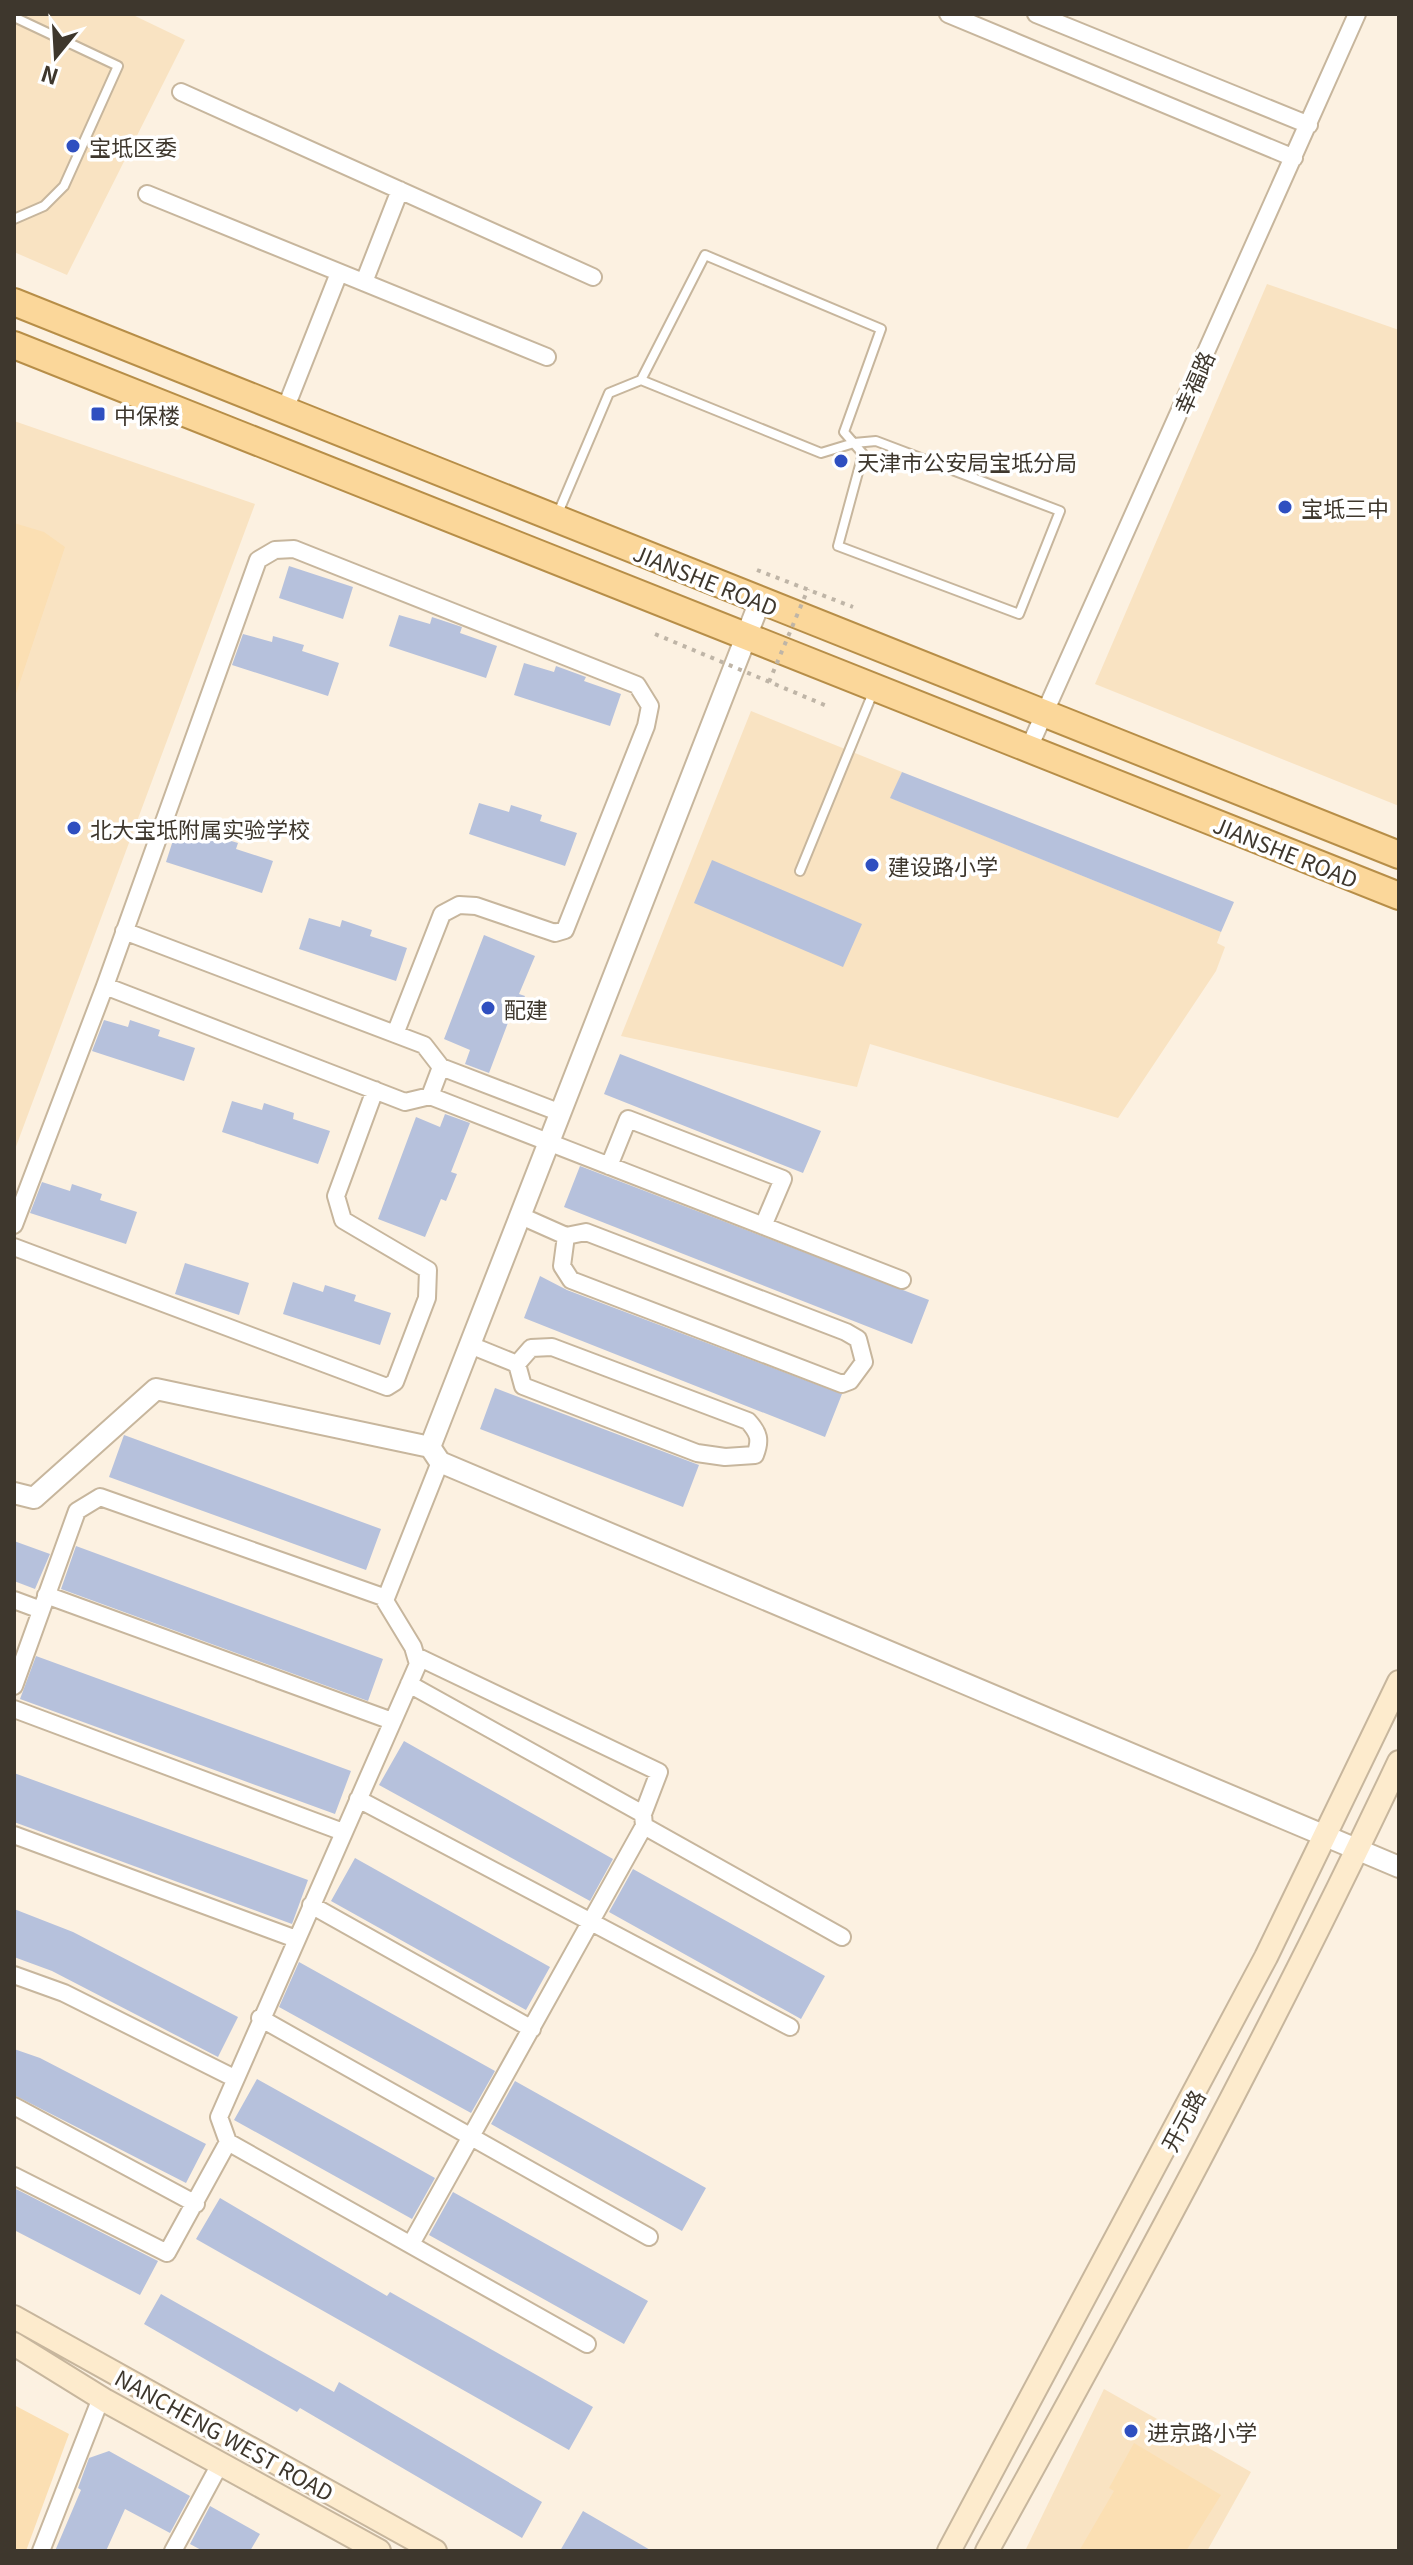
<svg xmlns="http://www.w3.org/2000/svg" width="1413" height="2565" font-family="Georgia,'Noto Sans SC',serif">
<rect width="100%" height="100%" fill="#fcf1e1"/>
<path fill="#f9e3c2" d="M14,14H131L185,40L67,275L14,252Z
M1267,284L1399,330V806L1095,684Z
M14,421L255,504L14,1152Z
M751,711L902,772L891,798L1221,932L1217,943L1225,947L1216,971L1118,1118L870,1044L857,1087L621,1036Z
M1104,2389L1251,2472L1207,2551H1025Z"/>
<path fill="#fbdfb3" d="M14,523L44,532L65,547L14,700Z
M14,2405L69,2434L26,2551H14Z
M1134,2443L1221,2495L1186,2551H1079L1114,2491L1109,2488Z"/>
<path fill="#b6c1dc" d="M289,566L353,587L343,619L279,598Z
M399,615L430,624L432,617L462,627L460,633L497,646L486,678L389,646Z
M243,634L272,642L273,636L304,645L302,651L339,663L328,696L232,665Z
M524,663L554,672L556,666L586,677L584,681L621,694L610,726L514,695Z
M902,772L1234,902L1221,932L890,798Z
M479,803L509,812L511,805L542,815L540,821L577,833L565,866L469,834Z
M176,831L206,840L208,834L238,843L236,849L273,861L262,893L166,862Z
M712,860L862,924L843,967L694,903Z
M309,918L340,927L342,920L372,930L370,936L407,948L396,981L299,949Z
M484,935L535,956L519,994L525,996L514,1022L509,1020L489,1073L465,1064L470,1050L444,1039Z
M104,1020L128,1027L130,1020L160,1030L158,1036L195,1048L184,1081L92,1051Z
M620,1054L821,1131L803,1173L604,1094Z
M232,1101L262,1110L264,1103L294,1113L293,1119L330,1131L318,1164L222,1132Z
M445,1114L470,1123L451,1172L457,1174L446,1201L441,1199L425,1237L378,1219L416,1117L440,1127Z
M580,1166L929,1300L912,1344L564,1207Z
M42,1182L70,1191L72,1184L102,1194L100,1200L137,1212L126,1244L30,1213Z
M185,1263L249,1283L239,1315L175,1294Z
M540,1276L567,1290L842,1394L825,1437L524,1318Z
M293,1282L323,1292L325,1285L356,1295L354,1301L391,1313L380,1345L283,1314Z
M495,1388L699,1465L683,1507L480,1429Z
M124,1435L381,1529L366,1570L109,1477Z
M14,1541L50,1554L35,1589L14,1581Z
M76,1546L383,1659L368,1701L61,1589Z
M36,1656L351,1771L335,1814L20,1699Z
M404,1741L613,1859L590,1901L379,1785Z
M14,1773L308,1880L292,1924L14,1822Z
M355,1858L550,1967L526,2010L331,1901Z
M633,1869L825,1976L801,2019L609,1912Z
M14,1909L73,1932L238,2017L218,2057L52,1971L14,1957Z
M299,1962L495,2071L471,2113L279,2007Z
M14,2049L40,2058L206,2144L186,2183L14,2095Z
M257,2079L435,2178L412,2219L234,2120Z
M515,2081L706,2188L682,2231L491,2124Z
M14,2188L158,2261L140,2295L14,2230Z
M453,2192L648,2301L624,2344L429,2235Z
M220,2198L387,2296L390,2292L593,2407L569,2450L196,2239Z
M161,2294L334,2392L339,2382L542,2502L522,2538L300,2408L297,2412L144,2324Z
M109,2451L190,2496L170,2533L125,2509L106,2551H55L81,2490L78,2488L89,2458Z
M210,2506L260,2534L250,2551H203L190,2544Z
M583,2511L652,2551H560Z"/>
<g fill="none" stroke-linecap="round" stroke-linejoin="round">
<defs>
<path id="service" d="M14,17L118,66L64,186L44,206L14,219
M558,513L609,393L641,380L705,255L881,329L844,432L863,454L838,546L1019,614L1060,511L876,441L854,443L821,453L641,380
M800,871L874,690"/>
<path id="minor" d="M948,14L1294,158
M1036,14L1309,125
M181,92L593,277
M147,194L547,357
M364,282L400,190
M284,412L339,273
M1028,750L1357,14
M124,931L424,1045L441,1067L561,1113
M105,986L405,1102L430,1096L902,1280
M430,1096L441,1067
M609,1166L628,1119L783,1179L763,1226
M521,1216L566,1236L562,1266L571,1280L842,1384L850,1381L864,1362L858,1339L846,1332L586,1232L566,1236
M14,1225L105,986L258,560L275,550L294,549L637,685L650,706L646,726L565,930L555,933L476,906L459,905L442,914L395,1034
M14,1247L387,1387L395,1382L427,1298L428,1270L343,1220L336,1196L375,1090
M470,1345L517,1364L523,1386L697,1453L725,1457L755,1455C761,1440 759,1433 748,1421L552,1347L531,1348L517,1364
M46,1595L392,1721
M382,1596L413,1647L418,1664L219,2117L228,2142L587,2344
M14,1600L41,1610
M409,1684L643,1814
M14,1686L77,1511L100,1497L386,1598L440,1462
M14,1709L343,1832
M358,1799L790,2027
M644,1826L842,1937
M14,1835L296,1939
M311,1905L532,2029
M14,1975L64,1993L234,2078
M260,2018L649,2237
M14,2106L196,2204
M14,2176L167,2253L228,2142
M411,2244L644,1826L643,1814L659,1772L416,1656
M41,2551L101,2398
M173,2551L220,2464"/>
<path id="tertiary" d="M430,1447L760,601
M14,1493L34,1498L156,1389L430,1447L440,1462L1399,1867"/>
<path id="secondary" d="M14,2317L435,2551
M14,2344L106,2401L379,2551
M949,2551L1266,1957L1399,1682
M987,2551C1131,2291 1272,2031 1399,1762"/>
<path id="primary" d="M14,302L1399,855
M14,345L1399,896"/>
</defs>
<use href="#service" stroke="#c7b69d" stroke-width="12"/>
<use href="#minor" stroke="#c7b69d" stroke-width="20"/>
<use href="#tertiary" stroke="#c7b69d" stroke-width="24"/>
<use href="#secondary" stroke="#c7b69d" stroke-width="26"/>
<use href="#primary" stroke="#b78e48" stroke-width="30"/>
<path stroke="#bfb5a7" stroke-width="4" stroke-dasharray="4 6" stroke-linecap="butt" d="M757,570L853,607"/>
<use href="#service" stroke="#fff" stroke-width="8"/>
<use href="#minor" stroke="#fff" stroke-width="16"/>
<use href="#tertiary" stroke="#fff" stroke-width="20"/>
<use href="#secondary" stroke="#fdebcd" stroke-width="22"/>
<use href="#primary" stroke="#fbd79a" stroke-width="26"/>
<path stroke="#bfb5a7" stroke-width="4" stroke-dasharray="4 6" stroke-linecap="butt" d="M655,634L827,706
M769,682L808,589"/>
</g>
<g fill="#2f4fc0" stroke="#fff" stroke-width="3">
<circle cx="73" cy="146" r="8"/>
<rect x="90" y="406" width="16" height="16" rx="4"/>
<circle cx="841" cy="461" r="8"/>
<circle cx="1285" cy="507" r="8"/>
<circle cx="74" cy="828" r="8"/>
<circle cx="872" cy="865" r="8"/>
<circle cx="488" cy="1008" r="8"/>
<circle cx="1131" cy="2431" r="8"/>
</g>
<g text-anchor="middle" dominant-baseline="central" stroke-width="7" stroke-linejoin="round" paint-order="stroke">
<g font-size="22" fill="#3e372d" stroke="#fff" text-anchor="start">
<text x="89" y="146">宝坻区委</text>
<text x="114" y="414">中保楼</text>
<text x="857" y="461">天津市公安局宝坻分局</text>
<text x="1301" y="507">宝坻三中</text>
<text x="90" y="828">北大宝坻附属实验学校</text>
<text x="888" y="865">建设路小学</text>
<text x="504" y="1008">配建</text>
<text x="1147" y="2431">进京路小学</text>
</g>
<g font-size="22" fill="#3e372d" stroke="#fff">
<text transform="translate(1193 382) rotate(-66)">幸福路</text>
<text transform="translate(706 579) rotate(22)">JIANSHE ROAD</text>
<text transform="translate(1286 851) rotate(22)">JIANSHE ROAD</text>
<text transform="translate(1182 2120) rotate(-62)">开元路</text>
<text transform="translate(225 2434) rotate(29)">NANCHENG WEST ROAD</text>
</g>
</g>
<rect width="1413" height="2565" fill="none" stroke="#3e372d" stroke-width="32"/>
<g transform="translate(56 56) rotate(198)" stroke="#ffffff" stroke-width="6" paint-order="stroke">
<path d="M0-6L14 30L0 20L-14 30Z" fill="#3e372d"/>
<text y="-12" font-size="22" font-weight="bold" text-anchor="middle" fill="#3e372d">N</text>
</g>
</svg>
